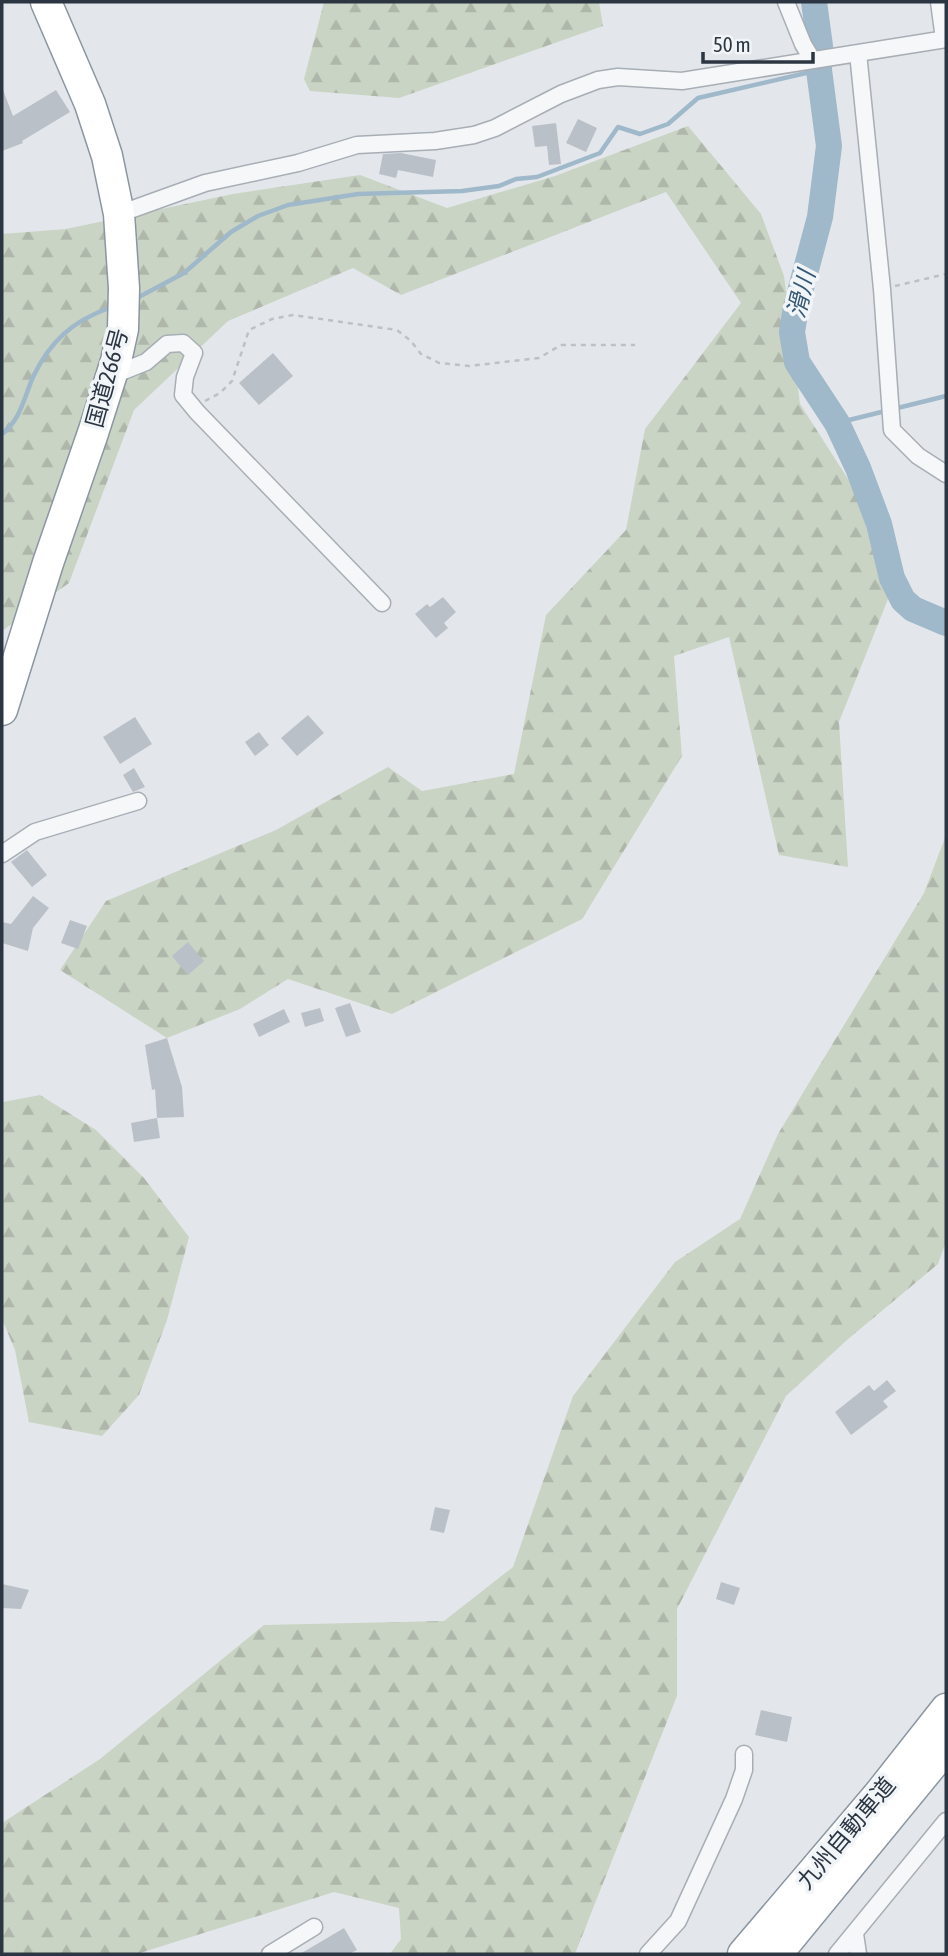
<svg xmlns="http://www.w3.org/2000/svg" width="948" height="1956" font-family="'Asap Condensed','Noto Sans JP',sans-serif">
<defs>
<pattern id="forest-firs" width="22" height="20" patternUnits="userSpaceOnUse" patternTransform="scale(1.75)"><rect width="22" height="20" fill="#cad4c4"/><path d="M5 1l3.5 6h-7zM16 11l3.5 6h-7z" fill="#aeb7aa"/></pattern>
</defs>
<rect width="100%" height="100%" fill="#e3e7eb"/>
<path fill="url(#forest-firs)" d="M324,2H599L603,26L399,98L310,91L304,79Z
M688,126L761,214L784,276L800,404L855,490L888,599L839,722L848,867L779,855L729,637L674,656L682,756L582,919L392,1014L288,979L240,1009L167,1038L60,970L106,901L276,830L388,767L422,791L514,774L546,615L626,530L645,429L741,303L666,192L401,295L353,268L228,321L134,410L69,583L2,631V234L66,229L233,194L360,175L447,208L555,176Z
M946,835V1242L938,1264L847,1340L786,1396L677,1609V1696L575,1954H390L401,1939L399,1908L334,1892L137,1954H2V1823L100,1759L264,1625L444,1621L513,1567L573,1396L675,1262L740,1219L778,1134L924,893Z
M40,1095L96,1130L144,1178L189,1237L167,1320L139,1395L102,1436L29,1422L15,1350L2,1319V1105L3,1102Z"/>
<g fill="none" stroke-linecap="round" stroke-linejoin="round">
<path stroke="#9fb8ca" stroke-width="4.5" d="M137,298L184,273L231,232L258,216L288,205L358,194L462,191L499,186L516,179L537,177L600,153L618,127L640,134L668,124L698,98L819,70
M837,423L946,396
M2,434C21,419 24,398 33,377C50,341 73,321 109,308"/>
<path stroke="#9fb8ca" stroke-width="26" d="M814,2L820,46L819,70L829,146L820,217L796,307L792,332L797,362L837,423L858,468L879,524L892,578L903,600L913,609L946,623"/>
</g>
<path fill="#bac0c7" d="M3,90L13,116L56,90L70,112L22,141L23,143L2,151Z
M578,119L597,128L586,152L566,143Z
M556,123L561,164L549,165L547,146L535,147L532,126Z
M401,153L436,160L433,177L398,170L396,178L379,174L383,154Z
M273,353L293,376L259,405L239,383Z
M443,597L456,612L444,623L448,628L436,638L415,614L427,604L430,607Z
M308,715L324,733L297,756L281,738Z
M135,717L152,744L120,764L103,737Z
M259,732L269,745L255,756L245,742Z
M134,768L145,787L133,792L123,775Z
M27,850L47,875L32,887L11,862Z
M33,896L49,908L33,928L28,951L2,943V922L11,924Z
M70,920L87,926L78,949L61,943Z
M188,942L204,961L188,975L172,956Z
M350,1003L361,1032L346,1037L335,1008Z
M320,1008L324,1021L305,1027L301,1013Z
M284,1009L290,1022L259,1037L253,1024Z
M167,1038L182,1087L184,1117L157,1118L155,1089L152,1090L145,1045Z
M157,1118L160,1138L134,1142L131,1123Z
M887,1380L896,1391L883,1401L888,1407L851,1435L835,1412L869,1385L874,1391Z
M435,1507L450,1510L444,1533L430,1530Z
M721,1582L740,1588L734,1605L716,1599Z
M2,1584L29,1590L21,1609L2,1608Z
M761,1710L792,1717L787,1742L755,1735Z
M344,1928L357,1950L349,1954H300Z"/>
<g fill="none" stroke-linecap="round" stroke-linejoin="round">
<defs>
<path id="street" d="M786,2L803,44L812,59
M939,2L944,39
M858,53L882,289L892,430L918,456L946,474
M119,214L205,183L298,163L357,145L435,141L474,135L495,128L561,94L598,80L618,77L682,81L946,39
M111,376L146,362L167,344L183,343L194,353L185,377L183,395L197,412L382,603
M2,854L35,832L138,801
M855,1934L858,1954
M270,1954L314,1927
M648,1954L678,1921L734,1799L744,1770V1754
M837,1954L946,1821"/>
<path id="highway" d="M2,710L48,563L93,433L116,361L123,329L124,288L119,214L107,156L90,104L46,2
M743,1954L879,1794L946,1709
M777,1954L946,1748"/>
</defs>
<use href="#street" stroke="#a8aeb5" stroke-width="19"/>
<use href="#highway" stroke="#8a96a1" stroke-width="33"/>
<path stroke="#bcc1c6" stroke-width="2.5" stroke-dasharray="5 5" stroke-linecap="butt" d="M895,286L946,274
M205,401L220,393L232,381L249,330L272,319L293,315L397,330L411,341L421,354L439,363L469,366L539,358L561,345H635"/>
<use href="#street" stroke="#f5f7f9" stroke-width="16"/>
<use href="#highway" stroke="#fff" stroke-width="30"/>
</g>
<g text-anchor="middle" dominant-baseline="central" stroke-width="7" stroke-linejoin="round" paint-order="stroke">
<g font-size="23" fill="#2b3642" stroke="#f2f5f8">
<text transform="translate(107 378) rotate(-75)">国道266号</text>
<text transform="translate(846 1833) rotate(-50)">九州自動車道</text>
</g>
<g font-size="24" font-style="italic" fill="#355976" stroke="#f2f5f8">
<text transform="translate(801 294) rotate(-76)">滑川</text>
</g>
</g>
<rect width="948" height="1956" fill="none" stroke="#2b3642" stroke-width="7"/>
<path d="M703 52v10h110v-10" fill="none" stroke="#2b3642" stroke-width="3.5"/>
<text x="713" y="52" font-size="21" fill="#2b3642" stroke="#f2f5f8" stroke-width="5" paint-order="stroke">50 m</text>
</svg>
